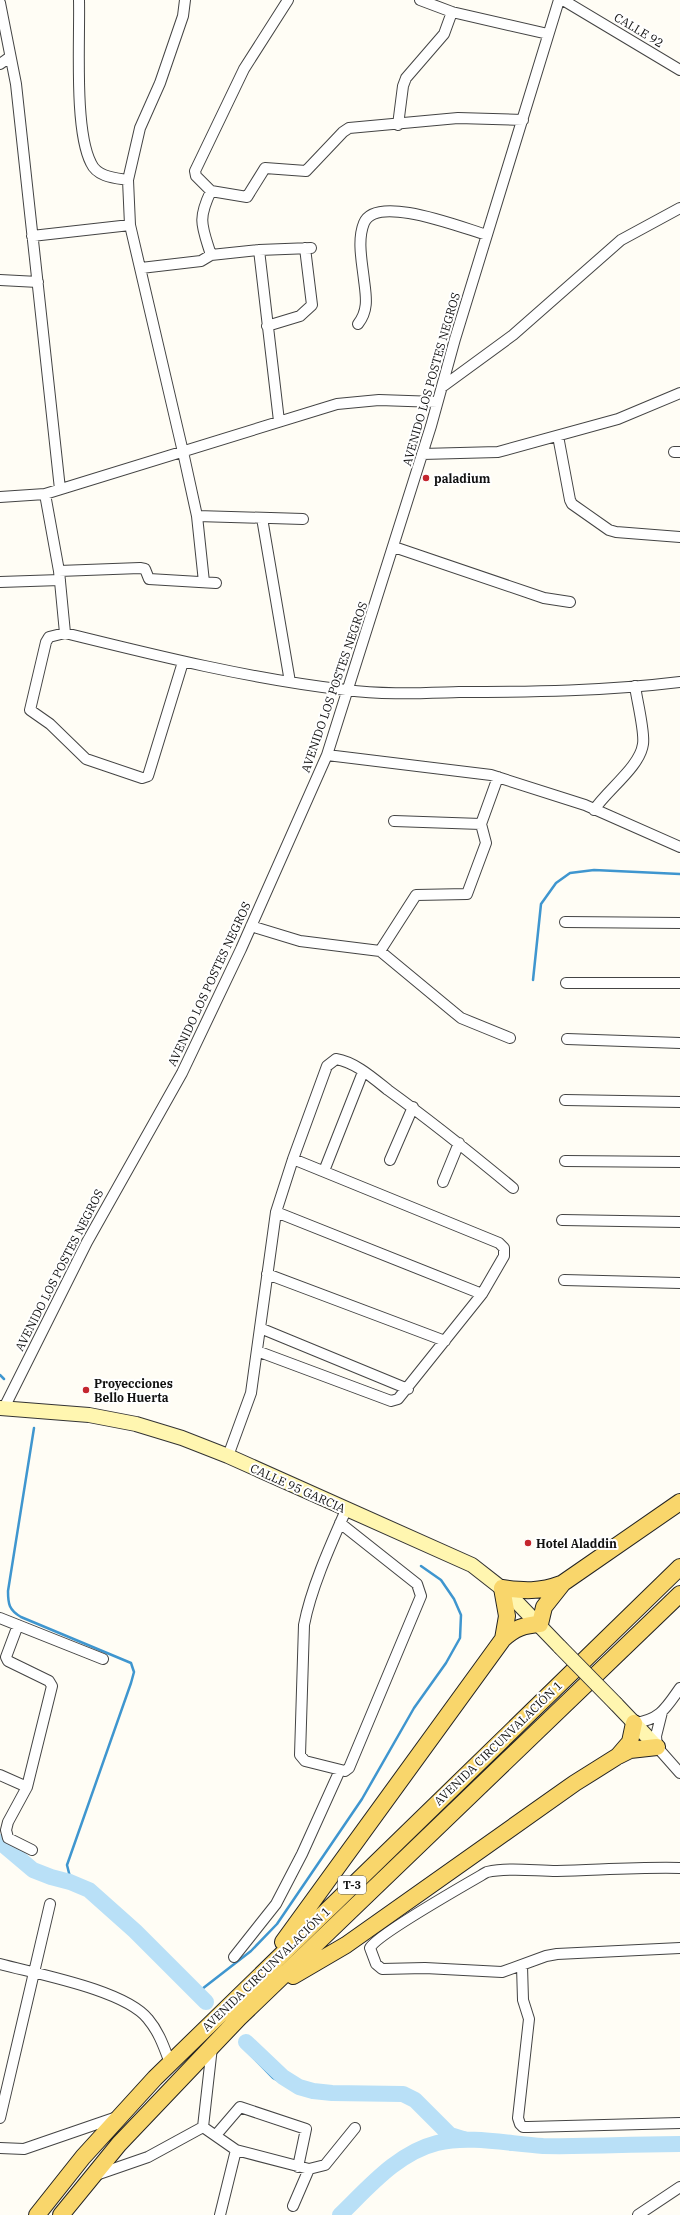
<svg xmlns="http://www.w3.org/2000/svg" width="680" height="2215" font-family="'IBM Plex Serif',serif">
<rect width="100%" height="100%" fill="#fffdf5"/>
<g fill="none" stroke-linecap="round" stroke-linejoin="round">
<path stroke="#3f96cf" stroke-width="2.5" d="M533,980L541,904L556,883L570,873L594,870L680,874
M0,1375L4,1379
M34,1428L8,1591C8,1604 9,1610 21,1617L131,1663L134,1672L131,1683L67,1865L71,1881
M0,1842L15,1861L28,1870L71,1881L93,1897L167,1964L202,2005
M193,1996L251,1951L277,1924L362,1799L414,1708L446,1663L460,1638L461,1615L454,1599L441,1580L421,1566
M241,2045L273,2078L297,2091L318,2097L389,2093L401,2098L467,2141"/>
<path stroke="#b9e0f7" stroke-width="16" d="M0,1842L33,1870L51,1877L70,1882L89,1890L135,1931L206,2002
M246,2042L283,2077L299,2087L313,2091L332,2093L403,2094L415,2100L450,2135L466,2140
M340,2215C368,2188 397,2153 437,2143C470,2135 509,2144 543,2146C588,2147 635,2144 680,2144"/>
<defs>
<path id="street" d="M79,0C80,40 74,130 91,163C97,177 115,178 128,180
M185,0L183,16L160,83L140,128L128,180L130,225L183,452L197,516L204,582
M420,0L452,12L548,34
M563,0L680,70
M0,3L16,84L60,489
M0,64L10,57
M398,125L403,86L406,78L444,34L452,12
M211,191L196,176L195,171L244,69L288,0
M32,236L130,225
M259,250L279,421
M211,255C202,226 197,220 211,191L247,197L265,168L306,171L343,132L349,128L458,118L523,120
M141,268L201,261L211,255L259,250L311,248
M0,280L38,282
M358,324C369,310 366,296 364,280C362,262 357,240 364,223C376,193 465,229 487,235
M267,326L300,316L312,305L305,248
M442,387L513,335L621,240L680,208
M558,436L570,500L572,504L609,530L616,532L680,537
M674,452H680
M422,454L498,452L618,419L680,393
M45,494L59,571L65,633C158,656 251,679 346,690C383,695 422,693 459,692C532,692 607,691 680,682
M0,497L45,494L337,404L379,400L437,402
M197,516L303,519
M262,518L290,682
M394,547L544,598L570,602
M59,571L140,568L145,569L149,579L216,583
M0,582L60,580
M65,633L49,637L46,642L30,710L50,724L86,759L142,778L148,776L183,662
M327,755L491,775L585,805L680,847
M594,810C607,790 640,767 643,744C645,732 637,701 635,686
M394,821L481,824
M565,922L680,923
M251,926L300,941L380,951L461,1018L510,1038
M380,951L416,895L467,894L486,843L481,824L498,777
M566,983H680
M567,1039L680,1043
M565,1100L680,1102
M390,1160L413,1107
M565,1161L680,1162
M324,1171L363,1072
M443,1182L459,1143
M276,1212L482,1294
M562,1220L680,1222
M267,1274L445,1341
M564,1280L680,1283
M260,1328L408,1389
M257,1351L391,1401L398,1399L482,1294L504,1256V1248L499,1243L293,1159
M4,1408L87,1242L182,1073L241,949L327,755L431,426L455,339L559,0
M228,1456L251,1393L276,1212L293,1159L327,1066L336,1059C355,1062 373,1078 388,1090C431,1121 472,1154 513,1188
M340,1523L417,1584L421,1596L349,1768L345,1771L305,1761L300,1755L304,1625C311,1588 331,1544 346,1510
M0,1618L103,1659
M18,1625L6,1657L8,1661L49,1681L52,1686L27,1787L8,1822L6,1830L8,1838L32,1850
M662,1712L656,1736L657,1747L680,1773
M634,1723C660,1720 666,1708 680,1688
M0,1775L27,1787
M680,1868C639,1867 599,1870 557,1871C535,1871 509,1867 487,1872C468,1883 376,1935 370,1948L376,1964L382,1969L425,1968L502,1972L546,1956L557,1954L680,1948
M234,1957L276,1904L302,1854L340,1770
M0,1964C37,1974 125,1990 148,2019C159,2032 164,2047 170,2063
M522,1966L523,2000L529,2019L518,2118L520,2124L523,2127H528L680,2123
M0,2118L50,1904
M203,2127L236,2150L309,2169L325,2165L355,2128
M203,2127L212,2047
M216,2135L240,2107L306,2129L298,2167
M0,2148L24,2149L117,2117
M96,2175L148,2157L203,2127
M293,2206L309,2169
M220,2215L236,2150
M638,2215L680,2187"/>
<path id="secondary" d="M0,1408L89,1415L136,1424L182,1438L228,1456L472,1565L509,1594L560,1647
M616,1704L657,1747"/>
<path id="primary" d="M503,1639L507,1616L502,1588C523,1591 540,1592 561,1584
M618,1756L630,1742L634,1723
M283,1942L503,1639C515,1628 524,1625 540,1624L544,1607L563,1583L680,1502
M293,1976L346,1945L575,1783L618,1756L630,1750L657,1747
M37,2215L83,2157L155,2078L680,1567
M61,2215L119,2144L239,2018L680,1594"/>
</defs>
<use href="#street" stroke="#444" stroke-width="12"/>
<use href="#secondary" stroke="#333" stroke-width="16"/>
<use href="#primary" stroke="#222" stroke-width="18"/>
<use href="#street" stroke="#fff" stroke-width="10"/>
<use href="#secondary" stroke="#fff6b0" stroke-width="14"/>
<use href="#primary" stroke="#f9d66b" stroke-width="16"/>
<defs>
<path id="secondary-bridge" d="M560,1647L616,1704"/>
</defs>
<use href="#secondary-bridge" stroke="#333" stroke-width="16" stroke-linecap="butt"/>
<use href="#secondary-bridge" stroke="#fff6b0" stroke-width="14"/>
</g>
<g fill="#c4262e" stroke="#fff" stroke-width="1.5">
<circle cx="426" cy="478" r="4"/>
<circle cx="86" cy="1390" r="4"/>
<circle cx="528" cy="1543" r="4"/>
</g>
<g text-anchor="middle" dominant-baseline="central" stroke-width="4" stroke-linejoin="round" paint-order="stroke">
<rect fill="#fff" stroke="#585858" stroke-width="1" x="338" y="1876" width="28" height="18" rx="3"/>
<g font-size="11" font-weight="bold" fill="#111">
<text x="352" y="1885">T-3</text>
</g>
<g font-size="12" fill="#111" stroke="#fff">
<text transform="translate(639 30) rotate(31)">CALLE 92</text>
<text transform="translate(431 379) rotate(-74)">AVENIDO LOS POSTES NEGROS</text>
<text transform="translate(334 687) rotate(-71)">AVENIDO LOS POSTES NEGROS</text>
<text transform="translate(209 984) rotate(-65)">AVENIDO LOS POSTES NEGROS</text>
<text transform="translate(59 1270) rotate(-63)">AVENIDO LOS POSTES NEGROS</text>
<text transform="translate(298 1488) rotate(24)">CALLE 95 GARCIA</text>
<text transform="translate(498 1743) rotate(-44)">AVENIDA CIRCUNVALACIÓN 1</text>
<text transform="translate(266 1969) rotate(-44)">AVENIDA CIRCUNVALACIÓN 1</text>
</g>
<g font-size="12" font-weight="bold" fill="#111" stroke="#fff" text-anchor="start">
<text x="434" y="478">paladium</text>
<text x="94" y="1383">Proyecciones<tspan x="94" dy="14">Bello Huerta</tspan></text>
<text x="536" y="1543">Hotel Aladdin</text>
</g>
</g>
</svg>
